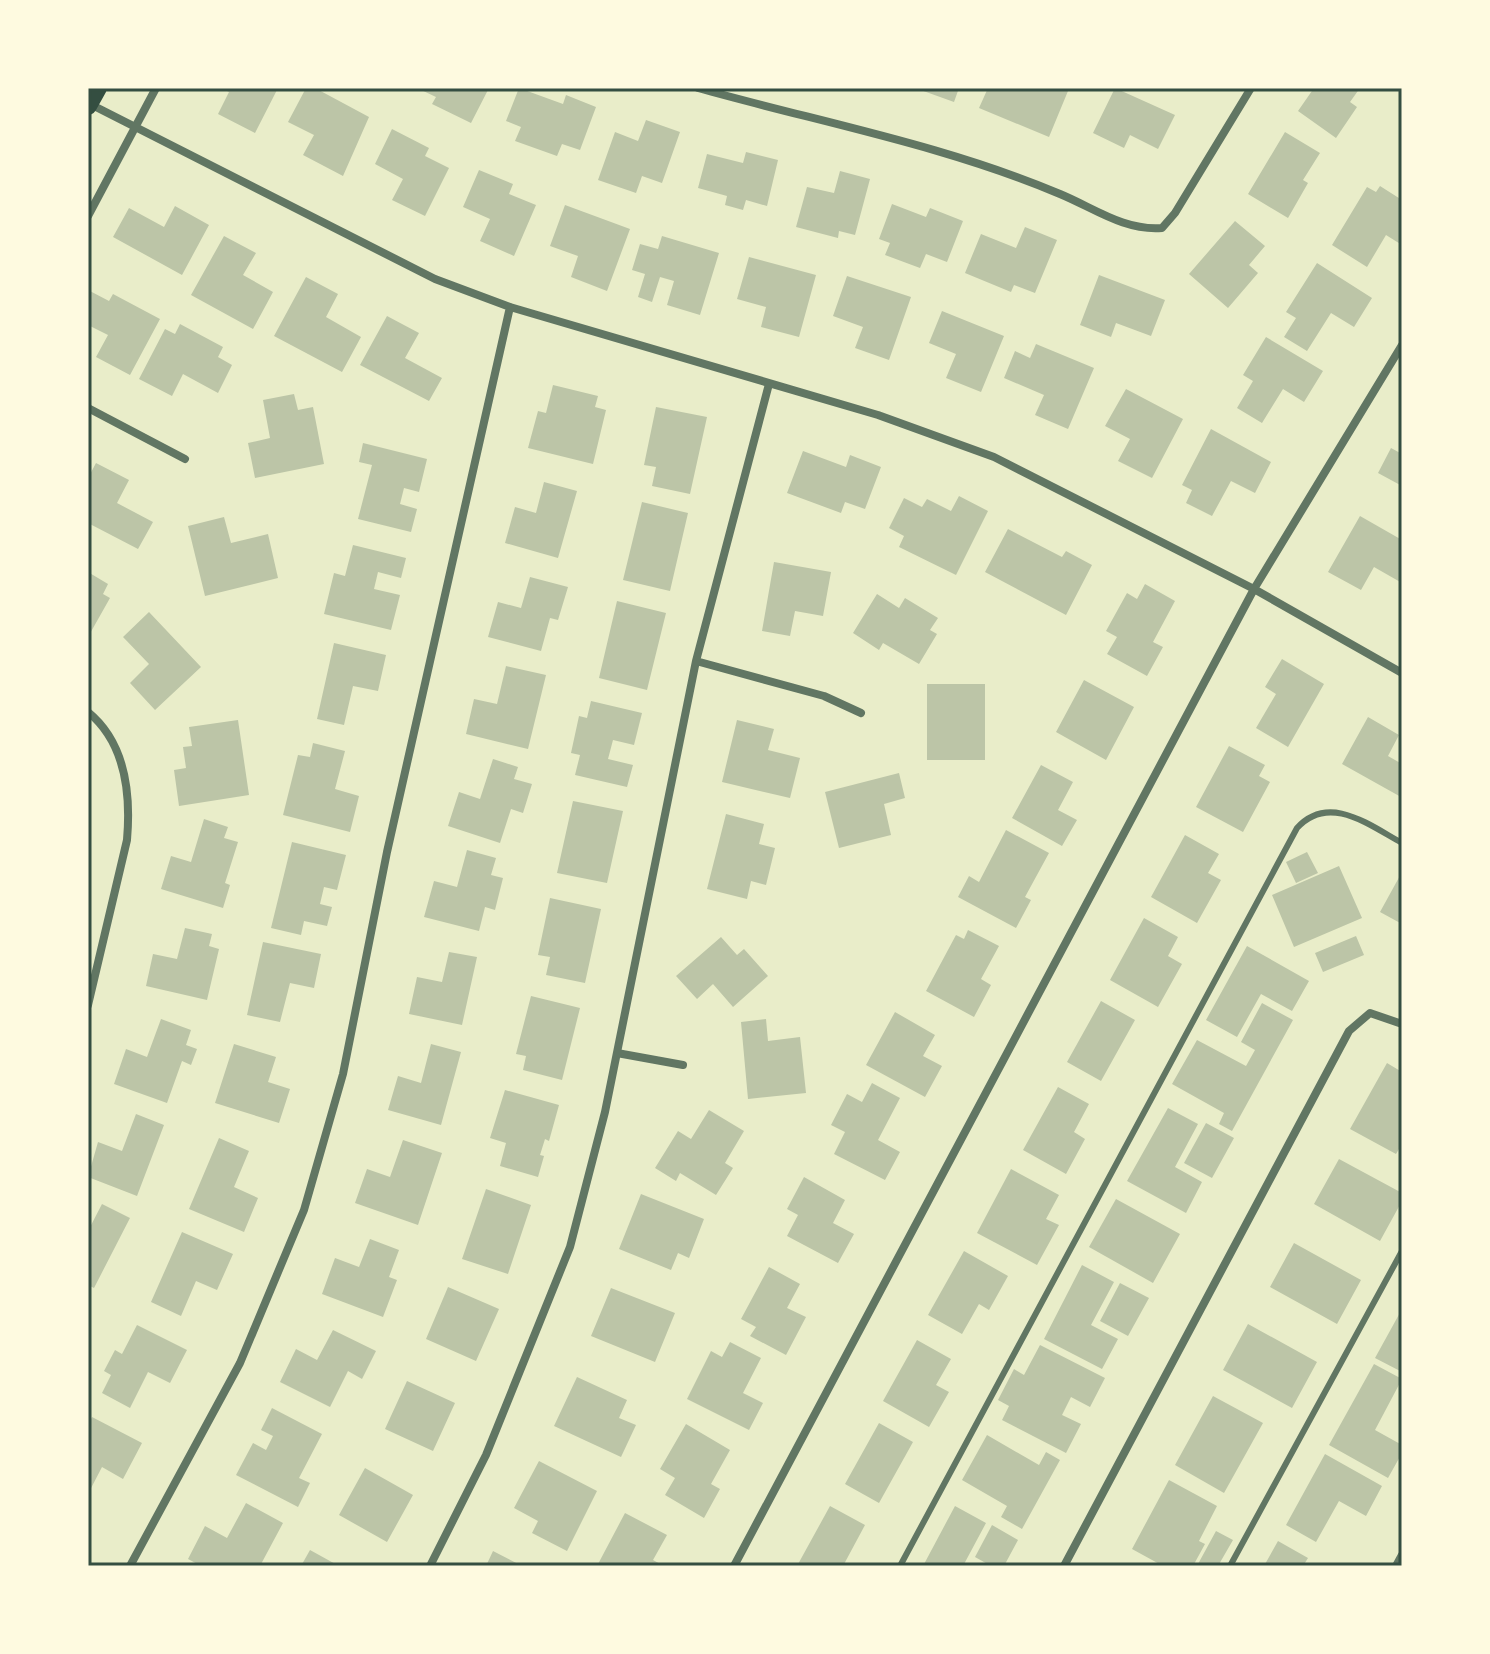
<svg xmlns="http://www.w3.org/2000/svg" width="1490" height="1654" font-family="'Source Sans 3',sans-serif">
<rect width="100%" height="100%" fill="#e9edc9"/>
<path fill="#bcc5a7" d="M221,88H278L255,133L218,114L229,92Z
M306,88H315L369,117L343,176L303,155L314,135L288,122Z
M417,88H489L471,123L432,104L436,97Z
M519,88L563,104L566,95L596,107L580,150L562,144L557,156L515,141L521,127L506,121Z
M915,88H959L954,102Z
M988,88H1060L1068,91L1049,137L979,108Z
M1115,88L1175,115L1158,149L1130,135L1124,148L1093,133Z
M1314,88H1360L1350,102L1357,107L1336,138L1298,111Z
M646,120L680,132L662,183L642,176L636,193L598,180L615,132L638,141Z
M392,129L429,148L425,156L449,168L425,216L392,200L403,179L375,164Z
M1285,132L1320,153L1303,180L1308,183L1288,218L1248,194Z
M746,152L778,160L767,206L746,200L743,210L725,205L727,196L698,188L707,154L743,163Z
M479,170L513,184L509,194L536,205L514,256L480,241L490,219L463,207Z
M840,171L870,179L855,235L839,231L838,238L796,227L807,187L834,193Z
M1380,186L1402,200V245L1386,235L1367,267L1332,245L1367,187L1376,192Z
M892,204L926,217L930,208L963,221L947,262L926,254L920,268L885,255L890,243L879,239Z
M565,205L630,229L607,291L571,277L578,256L550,246Z
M175,206L209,225L182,275L113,237L129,208L164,227Z
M1235,221L1265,246L1249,265L1258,273L1228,308L1189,274Z
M1025,227L1057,240L1035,293L1014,285L1011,292L965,273L981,234L1016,248Z
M224,236L256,253L243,275L273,292L253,329L191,295Z
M662,236L719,253L700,315L667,305L674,281L660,277L652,302L638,297L645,274L632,270L640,244L658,249Z
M749,257L816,275L799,337L761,327L766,307L737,299Z
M1317,263L1372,298L1354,327L1331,313L1307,351L1284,337L1296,318L1286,312Z
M1099,275L1165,300L1151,336L1116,323L1111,337L1080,325Z
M847,276L911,297L889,360L855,348L863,327L833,316Z
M306,277L338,294L326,317L361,337L342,372L274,336Z
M88,290L109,301L113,294L160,319L130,375L96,357L108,335L88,325Z
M942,311L1004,336L981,392L946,378L956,354L929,343Z
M387,316L419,333L405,358L442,378L429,401L360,365Z
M180,324L223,347L218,357L232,365L218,393L183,374L172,396L139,379L165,329L175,334Z
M1266,337L1323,371L1304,402L1283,389L1262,423L1237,408L1253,381L1243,375Z
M1036,344L1094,368L1068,429L1035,415L1044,395L1004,378L1015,351L1030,358Z
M553,385L598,396L595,407L606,410L593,464L528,448L538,411L546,413Z
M1126,389L1183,419L1152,478L1118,461L1130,439L1105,426Z
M294,394L298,410L313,407L324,464L255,478L248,443L270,438L263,400Z
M656,407L707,417L690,494L652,486L656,467L644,465Z
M1211,429L1271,462L1255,493L1231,481L1212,516L1186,503L1192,490L1182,485Z
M363,443L427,459L419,492L404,488L400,504L417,509L411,532L358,519L372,465L359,462Z
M1391,448L1402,454V486L1378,473Z
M803,451L846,467L850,455L881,467L865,509L845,502L841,513L787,493Z
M96,463L129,480L117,503L153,522L138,549L88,523V478Z
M544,482L577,491L558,558L505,543L515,507L536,513Z
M959,496L988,511L956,575L899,547L904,536L889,528L904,498L922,507L927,499L951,511Z
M642,502L688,513L670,591L623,580Z
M1360,516L1402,540V583L1374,567L1361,590L1328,572Z
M224,517L231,543L268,534L278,578L205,596L188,526Z
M1008,529L1062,557L1066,551L1092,565L1066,615L985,572Z
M353,545L406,558L401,578L378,572L374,589L400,595L391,630L324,614L334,573L345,576Z
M774,562L831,572L823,616L795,611L790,636L762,631Z
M88,572L108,584L103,594L110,598L88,637Z
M530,577L568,587L558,620L550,618L541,651L488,637L498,602L521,608Z
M1145,584L1175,601L1153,642L1163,647L1147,676L1107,654L1117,637L1106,631L1127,593L1137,599Z
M877,594L899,608L905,598L938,618L930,630L937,634L919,664L883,643L879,650L853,633Z
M617,601L666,613L647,690L599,678Z
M149,612L201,667L155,710L130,683L149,664L123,637Z
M334,643L386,655L378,691L353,686L344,725L317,719Z
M1282,659L1324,684L1288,747L1256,728L1276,694L1265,687Z
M506,666L546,675L528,749L466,734L474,699L497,704Z
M1084,680L1134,707L1106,760L1056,732Z
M927,684H985V760H927Z
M591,701L642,713L634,745L613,740L608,759L633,765L627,787L575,775L580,755L571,753L579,716L587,718Z
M1368,717L1399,735L1388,756L1402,764L1401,797L1342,764Z
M238,720L249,795L179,806L174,770L186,768L183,747L192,746L189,727Z
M737,720L774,729L768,750L800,758L790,798L722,782Z
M313,743L345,751L335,789L359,796L350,832L283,815L298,755L310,757Z
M1229,746L1265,765L1259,776L1270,782L1243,832L1196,807Z
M493,759L518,767L514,779L532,784L523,813L511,809L500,843L448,826L459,792L480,799Z
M1041,765L1073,782L1058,810L1077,820L1062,846L1012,818Z
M899,773L905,798L884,804L891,835L839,848L825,792Z
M573,801L623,811L607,883L557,873Z
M726,814L764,824L759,844L775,848L766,885L751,881L747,899L707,889Z
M204,819L228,827L224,838L238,842L225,883L230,885L223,908L161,889L171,856L191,862Z
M1006,830L1049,853L1025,897L1031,900L1016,928L958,897L969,876L979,882Z
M1185,835L1219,854L1208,873L1221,880L1197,923L1151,897Z
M292,842L346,855L337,890L324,887L320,904L332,907L327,926L304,921L301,935L271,928Z
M467,850L496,858L491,875L503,878L495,910L485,907L479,931L424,917L434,881L457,887Z
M1307,852L1318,873L1296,883L1286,862Z
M1339,866L1362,918L1294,947L1272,895Z
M1402,872V924L1380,912Z
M550,898L601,909L585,983L546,975L550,957L538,955Z
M1144,918L1178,937L1168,956L1182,964L1158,1007L1110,980Z
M185,928L212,934L209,946L219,949L207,1000L146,986L153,954L177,959Z
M968,930L999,946L981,979L991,985L974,1017L926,991L956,935L964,939Z
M1356,936L1364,955L1323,972L1315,953Z
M721,937L737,955L744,949L768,976L733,1007L713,984L697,999L676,976Z
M263,942L321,954L314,988L290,983L280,1022L247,1015Z
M1247,946L1309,981L1292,1011L1261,994L1237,1037L1206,1020Z
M449,952L477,957L462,1025L409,1014L417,977L442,982Z
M531,996L580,1008L562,1080L523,1070L526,1056L516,1054Z
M1101,1001L1135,1020L1101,1081L1067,1062Z
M1262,1003L1293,1020L1232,1131L1219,1124L1224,1113L1172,1084L1197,1040L1246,1066L1255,1050L1241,1042Z
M895,1012L935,1035L923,1056L942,1066L925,1097L866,1065Z
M161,1019L191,1030L186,1045L197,1049L191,1065L182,1061L167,1103L114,1084L126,1049L147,1057Z
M766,1019L768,1041L800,1037L806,1093L748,1099L741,1022Z
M234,1044L276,1057L268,1082L290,1089L279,1123L215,1103Z
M431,1044L461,1052L441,1125L388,1110L398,1076L421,1083Z
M1387,1063L1402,1072V1144L1396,1154L1350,1129Z
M872,1083L900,1098L878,1140L900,1152L885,1180L834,1154L845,1132L831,1125L847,1094L862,1102Z
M1058,1087L1089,1104L1074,1132L1085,1139L1066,1174L1023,1150Z
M505,1090L559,1105L549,1141L545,1139L540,1155L544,1156L538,1177L500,1166L506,1143L490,1138Z
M1168,1108L1198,1124L1175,1167L1202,1182L1186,1213L1127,1181Z
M709,1110L744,1131L725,1163L733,1168L716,1195L680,1173L676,1181L655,1168L678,1131L691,1139Z
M136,1114L164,1125L137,1196L88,1177L98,1142L122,1151Z
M1206,1123L1234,1138L1212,1178L1184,1163Z
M219,1138L249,1151L234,1187L258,1198L244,1232L189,1209Z
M403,1140L442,1153L418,1225L355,1203L367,1169L390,1177Z
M1339,1159L1402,1193V1201L1380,1241L1314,1204Z
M1011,1169L1059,1195L1046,1219L1059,1225L1037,1265L977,1233Z
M804,1177L845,1200L833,1223L854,1234L838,1263L787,1236L798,1215L787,1209Z
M486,1189L531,1205L508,1274L462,1259Z
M641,1194L704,1219L689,1258L678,1253L671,1270L619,1249Z
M1116,1199L1180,1234L1153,1283L1089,1247Z
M102,1204L130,1218L94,1288L88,1285V1231Z
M182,1232L233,1254L217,1290L196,1281L181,1316L151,1302Z
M370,1239L399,1250L389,1277L397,1280L383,1317L322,1294L335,1258L359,1267Z
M1294,1243L1361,1280L1337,1324L1270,1287Z
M964,1251L1008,1276L989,1310L979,1304L962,1334L928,1315Z
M1082,1265L1114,1282L1091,1325L1118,1339L1102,1369L1044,1339Z
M769,1267L800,1284L787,1308L806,1317L786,1355L750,1336L756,1327L741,1319Z
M1120,1283L1149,1298L1128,1336L1100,1321Z
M448,1287L499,1309L476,1361L426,1339Z
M611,1288L675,1313L655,1362L591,1336Z
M1402,1309V1372L1375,1358Z
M1248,1324L1317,1362L1292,1408L1223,1370Z
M137,1325L187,1350L170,1383L148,1372L130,1408L102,1393L111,1375L104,1371L115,1350L122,1354Z
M333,1330L376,1351L362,1379L348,1371L330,1407L280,1382L296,1349L317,1360Z
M917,1340L951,1359L936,1385L949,1392L929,1427L883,1401Z
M730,1342L761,1358L743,1393L763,1403L749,1430L687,1399L711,1351L722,1357Z
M1040,1345L1105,1378L1090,1407L1071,1397L1062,1415L1081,1424L1066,1453L1002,1420L1009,1406L998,1400L1014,1369L1024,1375Z
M1374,1364L1402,1379L1375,1430L1402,1445V1453L1388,1478L1329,1445Z
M577,1377L627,1400L619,1418L636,1425L621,1457L554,1426Z
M407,1381L455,1403L433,1451L385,1429Z
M1213,1396L1263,1423L1224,1493L1175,1465Z
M272,1408L322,1434L299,1478L310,1483L298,1507L236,1475L253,1443L266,1450L273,1436L261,1430Z
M92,1417L142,1443L123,1479L102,1467L88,1494V1425Z
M879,1423L913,1442L879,1503L845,1484Z
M686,1424L730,1450L711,1484L720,1489L704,1518L665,1495L675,1478L660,1469Z
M987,1435L1039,1465L1046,1452L1060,1460L1022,1529L1001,1517L1007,1506L962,1480Z
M1325,1454L1382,1486L1366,1516L1339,1501L1316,1542L1286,1525Z
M539,1461L597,1491L567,1551L532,1533L538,1521L514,1508Z
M365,1468L413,1495L387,1542L339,1515Z
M1169,1480L1217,1506L1199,1541L1205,1544L1193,1566H1163L1132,1549Z
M246,1503L283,1523L260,1566H201L188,1559L205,1526L227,1538Z
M830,1506L865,1525L843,1566H797Z
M955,1506L986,1523L963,1566H923Z
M625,1513L667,1535L653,1560L664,1566H597Z
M992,1525L1018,1540L1004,1566H991L975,1557Z
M1216,1531L1233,1540L1218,1566H1202L1198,1564Z
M1278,1541L1308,1558L1303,1566H1264Z
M310,1550L339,1566H301Z
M493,1551L522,1566H486Z"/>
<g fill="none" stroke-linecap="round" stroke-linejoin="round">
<path stroke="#617663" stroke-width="6" d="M900,1566L1297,828C1329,793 1369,825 1402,843
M1230,1566L1402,1251"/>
<path stroke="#617663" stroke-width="8" d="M698,88C819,122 944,145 1060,194C1094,208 1124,231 1162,228L1175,213L1251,88
M90,104L435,279L510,307L878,415L994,457L1254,589L1402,673
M88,216L156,88
M88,408L185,459
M696,661L824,696L861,713
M88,712C126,743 131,794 127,840L88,1005
M617,1053L683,1065
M130,1566L240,1363L304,1210L343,1074L387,852L510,307
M430,1566L486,1455L570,1247L605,1112L696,661L769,384
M734,1566L1254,589L1402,345
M1064,1566L1349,1031L1370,1013L1402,1024
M1396,1566L1402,1555"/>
<path stroke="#344e41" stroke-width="18" d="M88,106L98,88"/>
</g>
<rect width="1490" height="1654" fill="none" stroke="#fefae0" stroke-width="180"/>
<rect x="90" y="90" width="1310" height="1474" fill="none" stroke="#344e41" stroke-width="3"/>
</svg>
